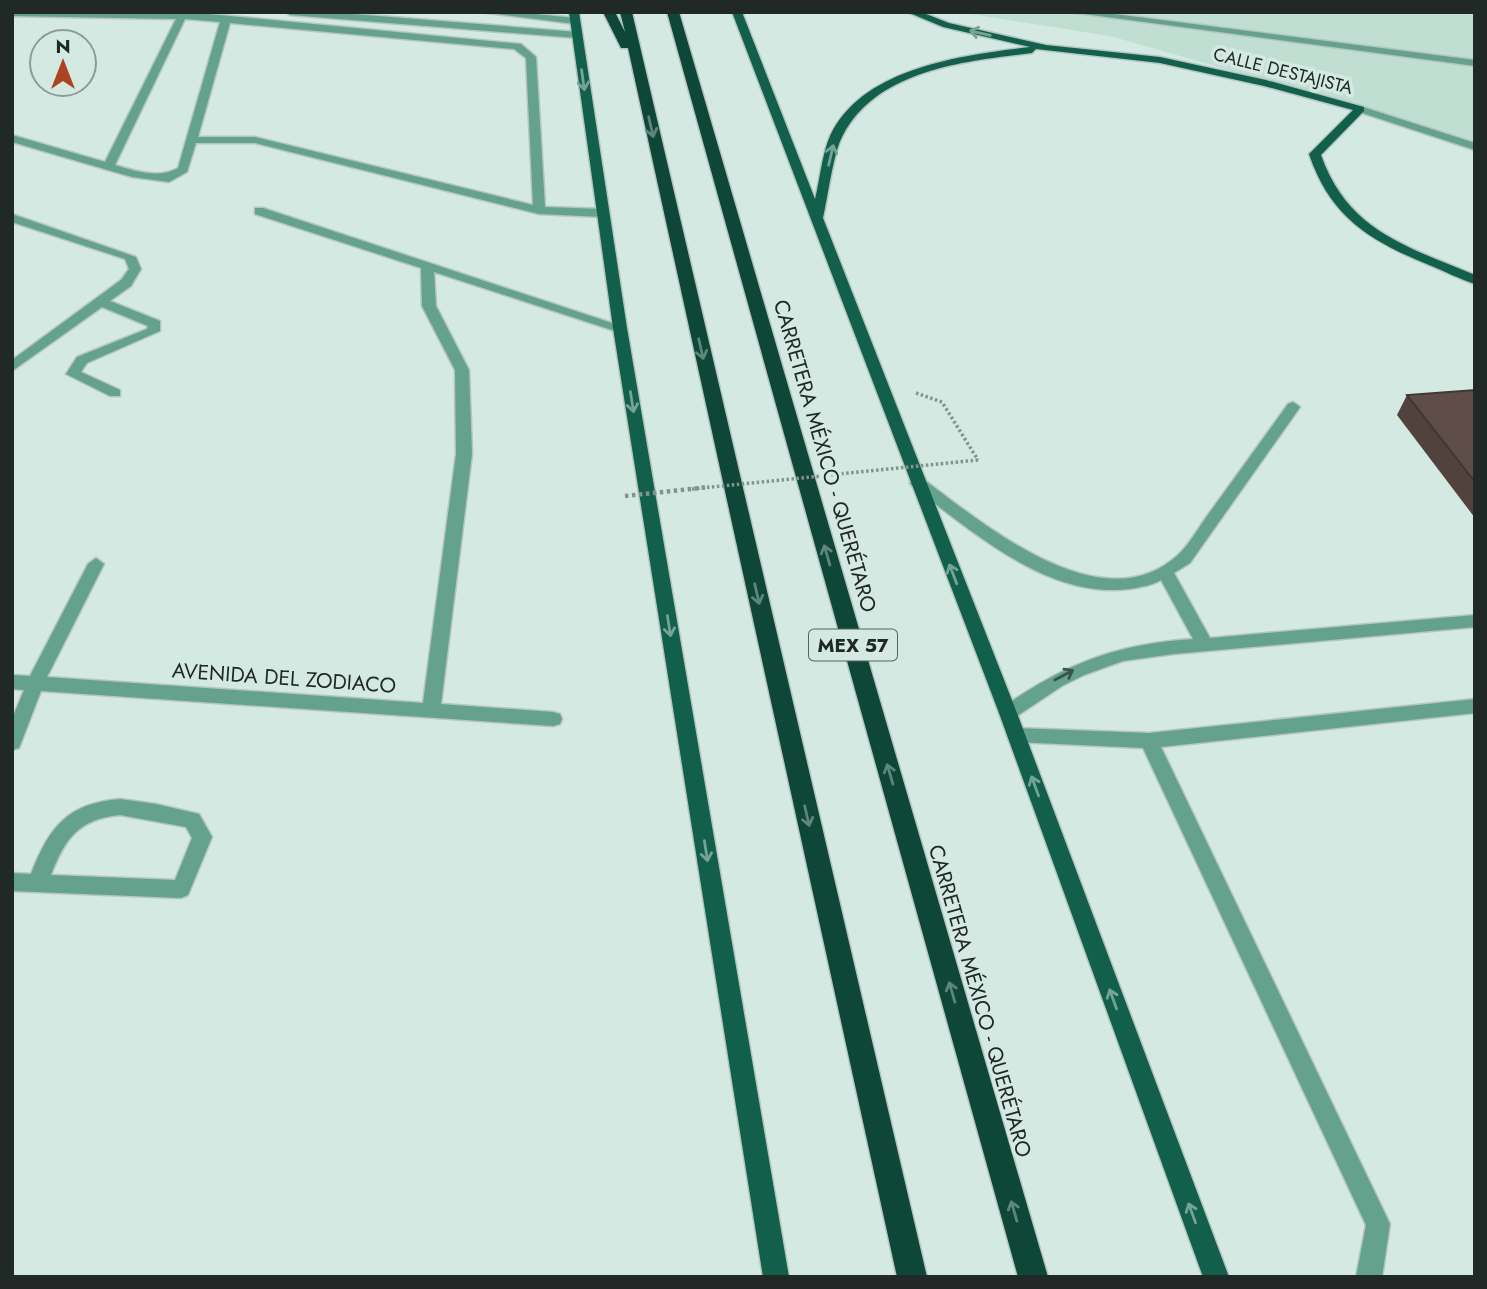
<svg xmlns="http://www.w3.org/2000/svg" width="1487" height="1289" font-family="Jost,sans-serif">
<rect width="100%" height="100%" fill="#d4e9e1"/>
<path fill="#c1ded3" d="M958,12H1475V152L1376,112L1110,36Z"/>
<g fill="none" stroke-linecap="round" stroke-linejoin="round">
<defs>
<path id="minor" d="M12,12H189L521,44L536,57L545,207L603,209L609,213L603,217L539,214L255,143H196L187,172L169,182L132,177L12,142V135L105,162L176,19L12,16ZM185,19L220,22L178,168C159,179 135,171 115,165ZM230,23L514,49L526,58L533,205L255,137H198Z
M285,12H329L577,32L582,35L577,38L290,15Z
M480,12H517L575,18L580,21L575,24Z
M1069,12H1099L1475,60V66Z
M1360,106L1475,143V150L1356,111L1355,109Z
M255,208H263L627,328L620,332L615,331L434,272L436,306L469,370L472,454L441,704L553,712L560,714L562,719L560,724L553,726L41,691L21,743L19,748L12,750V719L24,690L12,689V675L30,676L88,564L96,558L104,564L47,677L423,703L456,454L455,370L422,306L421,268L255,214Z
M12,214L136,257L141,269L131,286L110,301L160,321V331L87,363L81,372L120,390V396H110L66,374L77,357L147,329L148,326L102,307L12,371V360L121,280L129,269L125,259L12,222Z
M1293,402L1300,407L1298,410L1190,563L1174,573L1210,638L1475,615V627L1174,654L1123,661L1084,675L1062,686L1014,718H1002L999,713L1002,708C1064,664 1116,644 1193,639L1161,580C1153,585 1145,586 1136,588C1052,603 975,533 913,487L910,483L913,479H923C985,525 1102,624 1178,555C1190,544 1200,525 1210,512C1236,476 1262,440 1288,404Z
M1475,699V713L1161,747L1390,1224L1382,1277H1356L1366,1225L1143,748L1016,742L1009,740L1007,735L1009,730L1016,728L1149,733Z
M120,799L156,804L199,814L212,837L188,895L181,898L12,891V873L31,874C49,827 68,803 120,799ZM120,815L186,827L192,838L175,880L51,875C65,838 79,819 120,815Z"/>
<path id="major" d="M569,12H579L627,328L789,1277H763L613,328Z
M732,12H742L815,199C820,179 822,154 830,136C862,67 964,55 1030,47L943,27L907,12H921L949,23L1046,45L1160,57L1266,80L1364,107V111L1321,155C1348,231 1406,246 1475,275V284C1459,279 1444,271 1429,265C1370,241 1330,217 1309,154L1353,110L1264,86L1160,63L1036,49L1032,53C966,61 878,69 843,135C833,153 828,197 823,218L1017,713L1229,1277H1203L999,713Z"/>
<path id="highway" d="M603,12H615L625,32L620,12H632L927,1277H897L628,48H621Z
M667,12H679L1048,1277H1018Z"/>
</defs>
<use href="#minor" stroke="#b4c6bf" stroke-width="3"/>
<use href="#major" stroke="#b4c6bf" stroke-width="3"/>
<use href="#highway" stroke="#b4c6bf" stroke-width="3"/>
<path stroke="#84938d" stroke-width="3.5" stroke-dasharray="2.5 2.5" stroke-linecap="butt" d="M916,393L942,402L978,460"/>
<use href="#minor" fill="#65a28d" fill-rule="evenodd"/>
<use href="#major" fill="#12604c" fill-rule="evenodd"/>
<use href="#highway" fill="#0e4637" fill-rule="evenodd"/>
<path stroke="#84938d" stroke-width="3.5" stroke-dasharray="2.5 2.5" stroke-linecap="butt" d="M692,489L978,460"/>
<path stroke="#84938d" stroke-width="4.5" stroke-dasharray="3.5 3.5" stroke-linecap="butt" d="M625,496L709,487"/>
</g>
<path fill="#51423e" d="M1475,390V518L1397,415L1407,395Z"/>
<path fill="#5e4d48" stroke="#423632" stroke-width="2" d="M1475,390V482L1407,395Z"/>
<defs><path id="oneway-shaft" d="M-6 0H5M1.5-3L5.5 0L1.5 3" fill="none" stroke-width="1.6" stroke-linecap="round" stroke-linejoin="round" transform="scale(1.75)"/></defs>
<g stroke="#73a496">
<use href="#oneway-shaft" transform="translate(980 33) rotate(-167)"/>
<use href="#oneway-shaft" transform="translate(583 80) rotate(82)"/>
<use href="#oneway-shaft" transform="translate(831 155) rotate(-77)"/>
<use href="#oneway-shaft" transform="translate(632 402) rotate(81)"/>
<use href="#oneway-shaft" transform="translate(953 574) rotate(-111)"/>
<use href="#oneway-shaft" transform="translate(669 626) rotate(81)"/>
<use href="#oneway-shaft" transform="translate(1035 786) rotate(-110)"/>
<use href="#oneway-shaft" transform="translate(706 851) rotate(81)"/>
<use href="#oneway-shaft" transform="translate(1113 999) rotate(-110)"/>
<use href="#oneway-shaft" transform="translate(1192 1213) rotate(-110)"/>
</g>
<g stroke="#5d877b">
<use href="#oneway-shaft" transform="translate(651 127) rotate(77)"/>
<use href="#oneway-shaft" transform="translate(701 349) rotate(77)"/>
<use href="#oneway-shaft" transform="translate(827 555) rotate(-106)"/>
<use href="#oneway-shaft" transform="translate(757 594) rotate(77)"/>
<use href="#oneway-shaft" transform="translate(890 774) rotate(-106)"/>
<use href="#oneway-shaft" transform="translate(807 816) rotate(77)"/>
<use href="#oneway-shaft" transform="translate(952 992) rotate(-106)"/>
<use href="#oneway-shaft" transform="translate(1014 1211) rotate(-106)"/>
</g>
<use stroke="#39534a" href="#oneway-shaft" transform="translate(1064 675) rotate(-28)"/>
<g text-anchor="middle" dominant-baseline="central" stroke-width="7" stroke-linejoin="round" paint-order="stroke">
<g font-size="18" fill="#212926" stroke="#d4e9e1">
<text transform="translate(1283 71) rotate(14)">CALLE DESTAJISTA</text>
</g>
<rect fill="#d4e9e1" stroke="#57635e" stroke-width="2" x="809" y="629.5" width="88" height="31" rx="5"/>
<g font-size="19" font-weight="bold" fill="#212926">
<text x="853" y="645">MEX 57</text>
</g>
<g font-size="21" fill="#212926" stroke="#d4e9e1">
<text transform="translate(825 456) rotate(74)">CARRETERA MÉXICO - QUERÉTARO</text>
<text transform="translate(284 678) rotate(4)">AVENIDA DEL ZODIACO</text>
<text transform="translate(980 1001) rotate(74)">CARRETERA MÉXICO - QUERÉTARO</text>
</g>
</g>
<rect width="1487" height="1289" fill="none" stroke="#212926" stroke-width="28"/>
<g transform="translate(63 63)"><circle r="33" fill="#d4e9e1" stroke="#8c9c96" stroke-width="2"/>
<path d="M0-5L12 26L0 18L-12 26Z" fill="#ab4420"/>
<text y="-10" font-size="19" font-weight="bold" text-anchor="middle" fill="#212926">N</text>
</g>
</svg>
